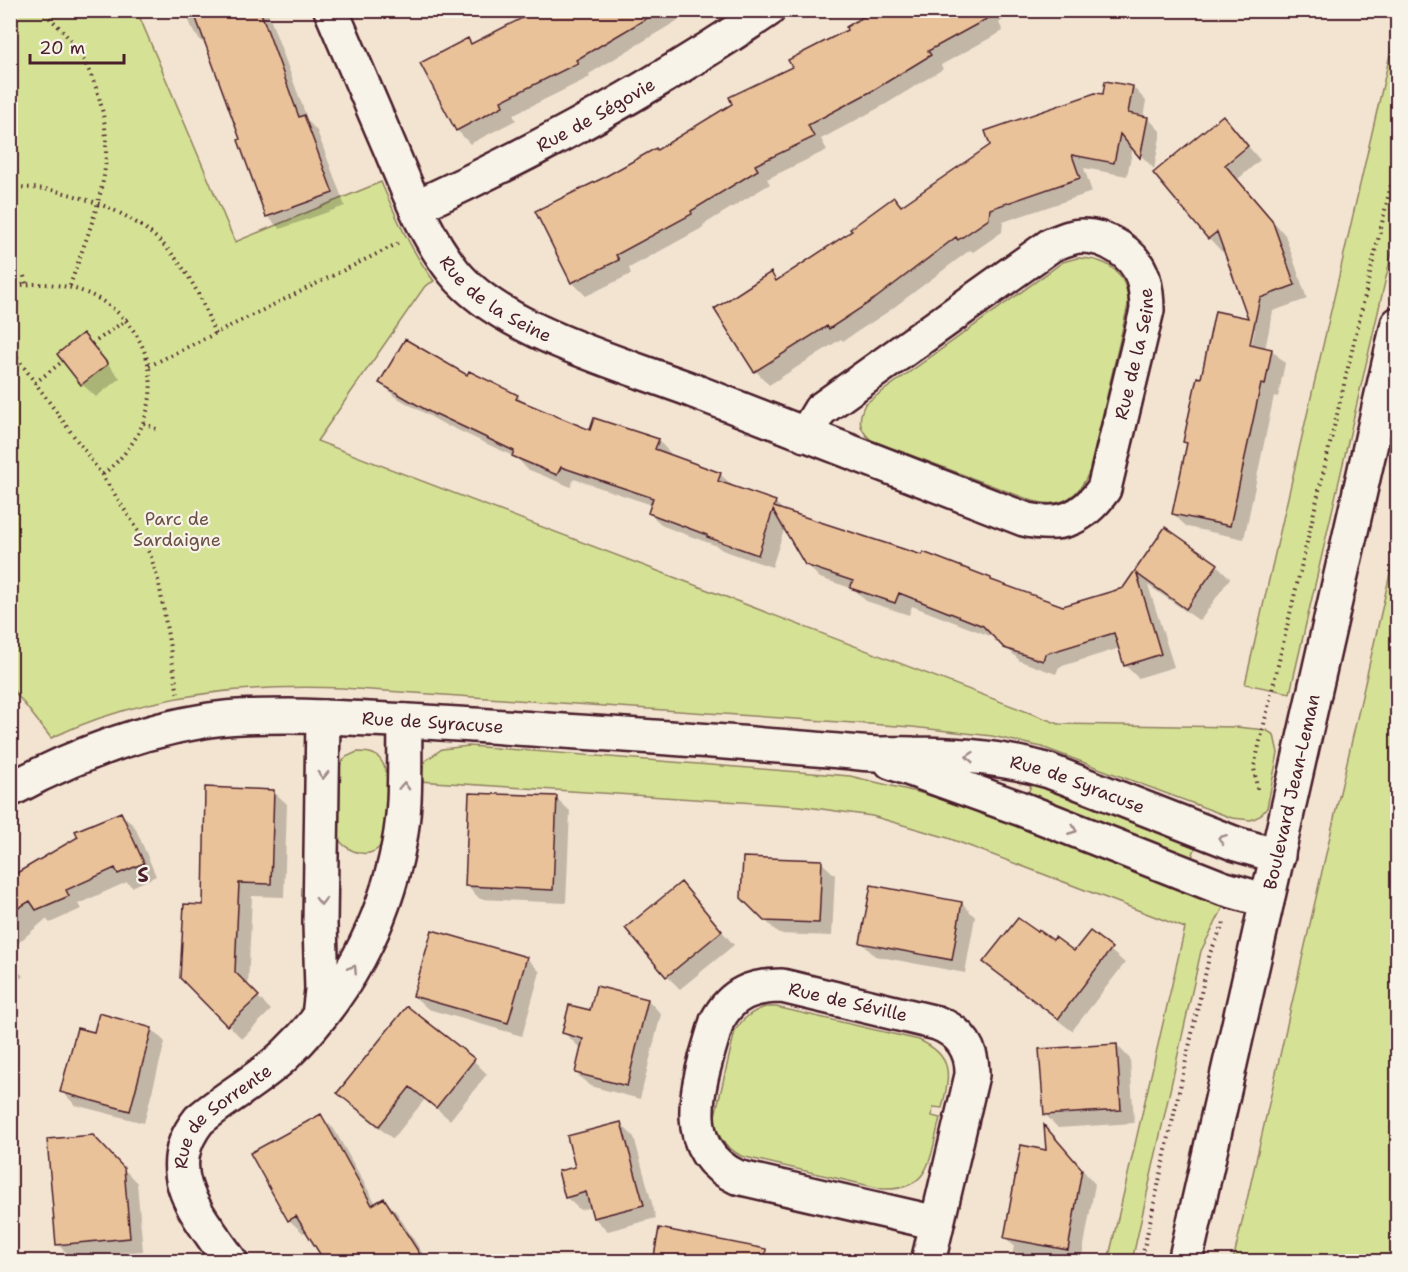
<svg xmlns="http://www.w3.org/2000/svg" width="1408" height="1272" font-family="'Shantell Sans',sans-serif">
<rect width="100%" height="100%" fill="#f3e4d1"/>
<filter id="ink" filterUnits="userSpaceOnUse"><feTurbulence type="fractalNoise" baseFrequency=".0167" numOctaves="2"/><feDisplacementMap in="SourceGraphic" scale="12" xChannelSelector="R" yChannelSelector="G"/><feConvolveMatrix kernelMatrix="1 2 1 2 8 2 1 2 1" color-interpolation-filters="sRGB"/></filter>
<g filter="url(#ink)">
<path fill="#d5e295" stroke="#908060" stroke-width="1.5" d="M11,11H137L235,242L381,182C396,217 411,251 434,281L425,286L317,441L1059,724L1236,727L1266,730L1274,735L1278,753L1267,808L1260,816L1251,820L1232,818L1042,747L992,736L912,727L342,688C243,684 141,695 51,738L11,687Z
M1397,24V230L1290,693L1245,684Z
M1077,258C1108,258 1128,273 1128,305L1090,470C1079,497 1062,509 1033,501L871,440C858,429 858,418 865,404L1063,262Z
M1397,543V1261H1233Z
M469,746L850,776L921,793L1006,820L1224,906L1201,951L1132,1261H1108L1185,928L948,838L872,816L800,806L419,781L425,761L442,749Z
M357,752C365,752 373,752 379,758C392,771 392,824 384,840C374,863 345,853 336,835L338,767L346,757Z
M1033,780L1197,843L1191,860L1027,796Z
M765,1007H776L919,1040C954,1056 950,1075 942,1108L933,1107L932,1116L940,1118C930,1156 932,1191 883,1189L741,1156C724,1146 716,1136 715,1116L735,1031C743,1018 751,1012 765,1007Z"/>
<path fill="#0003" fill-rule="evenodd" d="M185,10H267L308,121L317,131L345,206L280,229L267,216L242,140L207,47L194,33Z
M542,10H695L589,74L590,77L513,115L516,120L470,144L457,130L467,40L472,45Z
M876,10H1015L999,23L1003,31L941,65L943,69L886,104L821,139L827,150L767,179L770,184L703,225L704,227L629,268L631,274L586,296L572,282L658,152L794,67Z
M1363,10H1398V19L1364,12Z
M1106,83L1133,87L1146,101L1143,117L1148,118L1161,132L1154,169L1133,147L1127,176L1084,168L1092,192L1003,222L1002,232L973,252L970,250L889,311L843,341L841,339L769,385L756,371L716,309L770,274L778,282L854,231L894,199L902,207L1104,96Z
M1223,117L1260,160L1238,179L1285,235L1307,299L1273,311L1265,349L1272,350L1285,363L1278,397L1274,396L1244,539L1187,527L1173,514L1188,445L1184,442L1202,380L1250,320L1225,249L1222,252L1209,238ZM1252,329H1255L1250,352L1247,351Z
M83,335L120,378L96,397L82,384Z
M468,377L517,396L526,405L591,432L658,440L671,454V456L720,474L735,488L775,502L786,513L1063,608L1124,589L1166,529L1217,565L1230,578L1200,621L1148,585L1174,667L1138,678L1125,665L1120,648L1059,667L1056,674L1020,661L998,639L912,606L909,615L866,601L854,589L820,578L806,564L785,527L772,567L722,550L717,546L663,526L649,513L652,505L574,479L571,487L527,469L517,458L449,426V427L394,396L381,382Z
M273,791L287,804L284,897L252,896L248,987L271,1010L242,1039L182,978Z
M556,798L570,811L566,903L480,899L467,886Z
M121,813L135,827L156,876L132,887L127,882L78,904L81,909L50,923L46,919L10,950V880Z
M821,862L835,875L832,936L779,934L742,897Z
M681,884L734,945L680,989L667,976Z
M962,903L975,917L965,973L875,956L862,943Z
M1090,933L1125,963L1072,1031L999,975L985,962L1038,934L1074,953Z
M527,958L540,972L522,1036L428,1009L414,996Z
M10,962L23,976L10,988Z
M648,1000L661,1014L640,1099L590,1086L576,1073L583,1048L578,1046L564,1033L591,1012Z
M152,1029L165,1042L144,1123L75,1105L62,1091L95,1034Z
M1117,1045L1130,1059L1134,1123L1058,1128L1045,1114Z
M474,1061L487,1074L450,1120L425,1099L393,1139L353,1107L339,1093Z
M321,1116L334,1129L376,1204L384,1199L397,1213L428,1262H326L307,1231L303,1233L289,1220Z
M620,1123L634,1137L656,1218L608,1231L594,1218L591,1207L580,1210L566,1197L577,1168Z
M1046,1128L1095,1184L1081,1262H1011L1014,1246L1006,1238L1047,1151Z
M107,1151L137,1183L143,1251L71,1257L57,1244Z
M147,1252L157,1262H132L143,1255Z"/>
<path fill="#eac29a" stroke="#4a1f2b" stroke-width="1.5" d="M193,10H260L299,117L304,115L333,193L266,217L238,140L240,139Z
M538,10H661L576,60L578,63L501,101L503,106L456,131L420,63L468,38L471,44Z
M874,10H1003L928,51L931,55L872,91L808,125L814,137L755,165L758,170L691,211L692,214L616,255L619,260L571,283L535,211L603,178L656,148L657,150L732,104L729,97L792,67L788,60L847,30L846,27Z
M1105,81L1133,86L1128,113L1148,117L1140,158L1120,134L1114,163L1072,155L1080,178L990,209L989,219L958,240L956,237L876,298L829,329L827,326L754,372L714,309L771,272L776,281L852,231L850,229L894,197L901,206L990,145L985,131L1095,93L1103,94Z
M1223,115L1248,146L1225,165L1272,220L1295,285L1260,298L1250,344L1272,349L1265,385L1261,384L1230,526L1172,514L1187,443L1183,442L1197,377L1201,378L1215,311L1248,318L1217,232L1208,239L1153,173Z
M83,333L108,364L81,385L57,354Z
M405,339L467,375L469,371L518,395L516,399L590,430L594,418L659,439L655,449L721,473L718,481L776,501L774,507L922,555L923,552L991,578V580L1063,606L1123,588L1165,527L1218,564L1186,609L1137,574L1161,654L1124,666L1114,633L1045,654L1043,661L1004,648L983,626L899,593L895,603L850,588L853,581L805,565L773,510L758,555L707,537V535L648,513L653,498L561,467L557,475L512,456L514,451L436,414L435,415L379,383Z
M205,787L274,790L271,884L239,883L235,972L259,996L227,1026L180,978L184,904L203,905Z
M469,793L557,796L553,890L465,886Z
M121,812L144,863L118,874L115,868L66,890L69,896L36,910L30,901L10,913V877L78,837L75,831Z
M743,857L822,860L819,923L764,921L741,898Z
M681,882L722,931L666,977L625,928Z
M871,885L962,902L952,960L860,943Z
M1018,918L1038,932L1039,930L1053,940L1055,937L1074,951L1090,931L1112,948L1058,1019L983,962Z
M432,930L527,957L508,1023L413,996Z
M596,986L648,999L627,1086L575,1073L583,1039L562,1033L569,1005L590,1010Z
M407,1006L475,1059L436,1108L410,1087L379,1126L337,1093Z
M99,1013L152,1028L130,1111L60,1092L77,1028L94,1032Z
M1117,1044L1121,1110L1044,1115L1039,1049Z
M321,1114L372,1205L384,1198L425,1262H325L296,1216L288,1221L250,1153Z
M621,1122L644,1205L593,1218L586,1192L565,1198L558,1171L575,1167L567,1136Z
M1044,1125L1082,1169L1068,1250L1004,1238L1021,1145L1046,1150Z
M93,1135L124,1168L130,1238L56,1245L47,1139Z
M659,1228L766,1249L765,1262H653Z"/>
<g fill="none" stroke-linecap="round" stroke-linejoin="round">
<defs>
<g id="minor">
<path id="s1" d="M331,10C351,57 371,104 391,150C408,191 426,237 454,272C501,331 624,364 694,391C804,434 914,477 1024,519C1060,528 1083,519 1104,489L1147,310C1147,299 1146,289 1143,278C1135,253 1107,236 1082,236C1071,236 1061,241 1051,245L820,410L805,435"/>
<path id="s2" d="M416,207C538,151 657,85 768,10"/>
<path d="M891,762L1019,808L1222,888L1267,901"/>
<path id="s3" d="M10,790C72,756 140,731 209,720C236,716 262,716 289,716C351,717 412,721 474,725C603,734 732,741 860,753C878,755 895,753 913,754C959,754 1006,758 1049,771L1236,844L1278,856"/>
<path d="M319,1016L322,990L320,924L323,717"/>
<path id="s4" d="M231,1262C200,1217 157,1173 199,1120C227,1096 260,1079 286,1054C345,997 384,924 399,844C407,804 404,762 405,721"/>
<path d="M928,1262L972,1075C973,1050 961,1032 937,1023L782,986C752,986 732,993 717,1021C702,1074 672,1147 737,1177L937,1223"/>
<path id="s5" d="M1185,1262L1398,324"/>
</g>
</defs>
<use href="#minor" stroke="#4a1f2b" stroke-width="38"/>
<path stroke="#4a1f2b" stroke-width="4" stroke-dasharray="1.5 4.5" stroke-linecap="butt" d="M40,10C92,50 115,117 103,181C96,217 81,252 70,286
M10,188C37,186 62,191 88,200C158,223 192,267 215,335
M24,276L26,284
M10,287C132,262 204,395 102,475
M92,344L130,317
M10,348L102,475L139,532L151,557L159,583L178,695
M149,366L399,243
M35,383L63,361
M144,423L158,430
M1257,789L1254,767L1398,155
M1141,1262L1210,953L1224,923"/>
<use href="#minor" stroke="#f7f3e8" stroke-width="33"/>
</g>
<defs><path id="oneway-chevron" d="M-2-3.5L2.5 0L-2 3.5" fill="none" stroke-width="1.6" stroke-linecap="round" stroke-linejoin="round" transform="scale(1.5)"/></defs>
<g stroke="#a0898a">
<use href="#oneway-chevron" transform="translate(970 757) rotate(-175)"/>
<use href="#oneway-chevron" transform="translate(323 775) rotate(91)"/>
<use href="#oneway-chevron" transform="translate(404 786) rotate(-87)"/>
<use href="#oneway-chevron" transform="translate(1073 830) rotate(22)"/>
<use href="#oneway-chevron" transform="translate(1222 839) rotate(-159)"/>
<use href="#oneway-chevron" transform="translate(321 901) rotate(91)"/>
<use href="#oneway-chevron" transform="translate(353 969) rotate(-57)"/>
</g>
</g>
<g text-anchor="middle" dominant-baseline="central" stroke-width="4.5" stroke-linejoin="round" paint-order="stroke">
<g font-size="18" fill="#4a1f2b" stroke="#f7f3e8">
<text stroke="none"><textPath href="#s2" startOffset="202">Rue de Ségovie</textPath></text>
<text stroke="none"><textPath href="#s1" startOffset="340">Rue de la Seine</textPath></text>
<text stroke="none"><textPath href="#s1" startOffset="1146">Rue de la Seine</textPath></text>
<text stroke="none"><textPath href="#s3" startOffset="436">Rue de Syracuse</textPath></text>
<text stroke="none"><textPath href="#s3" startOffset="1086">Rue de Syracuse</textPath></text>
<text stroke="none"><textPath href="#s5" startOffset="482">Boulevard Jean-Leman</textPath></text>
<text transform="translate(848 1002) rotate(13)">Rue de Séville</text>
<text stroke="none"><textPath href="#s4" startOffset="177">Rue de Sorrente</textPath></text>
</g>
<g font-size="18" fill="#6d5046" stroke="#f7f3e8">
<text x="177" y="519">Parc de<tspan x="177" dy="21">Sardaigne</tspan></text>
</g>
<g font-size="20" font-weight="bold" fill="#4a1f2b" stroke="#f7f3e8">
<text x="143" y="875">S</text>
</g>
</g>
<rect width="1408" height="1272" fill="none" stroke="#f7f3e8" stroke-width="36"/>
<rect x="18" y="18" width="1372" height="1236" fill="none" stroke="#4a1f2b" stroke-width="2" filter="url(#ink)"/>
<path d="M30 54v9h94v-9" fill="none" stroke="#4a1f2b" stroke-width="3"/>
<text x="39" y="54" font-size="18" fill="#4a1f2b" stroke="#f7f3e8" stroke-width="4.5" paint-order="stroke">20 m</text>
</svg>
